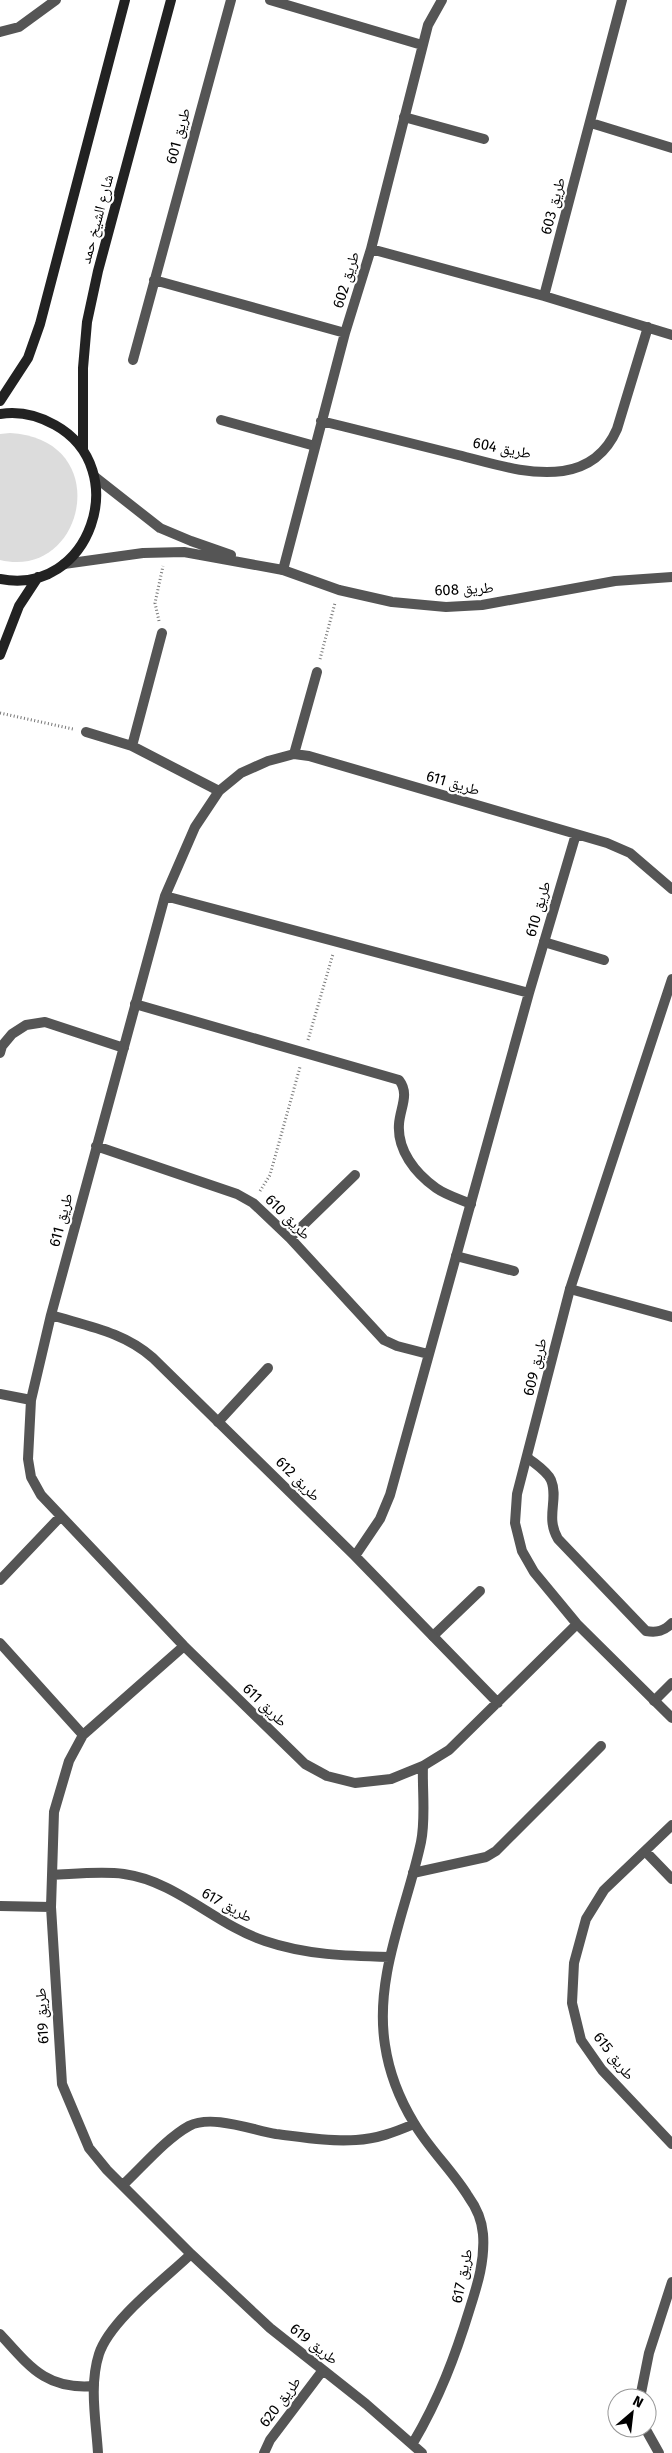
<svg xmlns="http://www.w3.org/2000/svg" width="672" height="2453" font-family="'Fira Sans','Noto Naskh Arabic',sans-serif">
<rect width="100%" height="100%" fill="#fff"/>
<path fill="#dcdcdc" d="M10,433C116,439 85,581 0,560V434Z"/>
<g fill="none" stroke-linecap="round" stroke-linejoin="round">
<path stroke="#777" stroke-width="3" stroke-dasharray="1 2.5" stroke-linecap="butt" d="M159,621L155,603L163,566
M320,659L335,603
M0,713L73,729
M308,1040L333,954
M260,1191L270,1175L300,1067"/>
<path stroke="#555" stroke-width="10" d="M404,117L484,139
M221,420L315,446
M544,942L604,960
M135,1004L399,1080C410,1094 400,1108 399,1124C397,1150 415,1173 436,1188C446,1195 459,1199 471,1204
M456,1256L514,1271
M570,1289L672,1317
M218,1422L268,1368
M528,1458C535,1464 547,1471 551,1480C559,1499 545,1517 558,1539L646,1631C657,1633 664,1631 672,1623
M433,1636L480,1591
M654,1701L672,1683
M413,1873L486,1857L496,1851L601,1746"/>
<path stroke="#555" stroke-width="10" d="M270,0L422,45
M0,32L19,27L56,0
M591,123L672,148
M371,249L544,296L672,335
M154,280L345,333
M544,296L622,0
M133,360L231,0
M321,421C367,432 413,444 458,455C491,463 528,476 563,471C589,467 607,452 617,429L648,327
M283,570L345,333L371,249L428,25L442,0
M162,633L132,746L219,791
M86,732L132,746
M294,754L317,672
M165,896L529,993
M672,979L570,1289L517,1494L515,1523L522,1551L534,1572L577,1624L672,1718
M0,1053L2,1046L12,1034L26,1025L45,1022L124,1048
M96,1146L237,1194L253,1203L290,1238L384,1340L397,1346L428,1354
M290,1238L355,1175
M51,1315C87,1326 124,1332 153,1358L355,1556L498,1703
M0,1394L31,1400
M355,1556L380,1519L390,1495L529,993L576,834
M0,1580L61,1516
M577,1624L449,1750L423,1766L391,1779L355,1783L327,1776L305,1764L184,1646L41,1495L31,1477L28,1459L31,1400L51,1315L165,896L195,827L219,791L241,773L268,761L294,754L309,756L607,843L630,853L672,889
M0,1643L83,1735
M184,1646L83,1735L69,1761L54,1812L51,1907L62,2084L89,2148L107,2170L191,2254L270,2328L366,2404L422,2453
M672,1825L604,1890L586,1919L574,1963L572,2003L581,2040L602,2070L672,2144
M645,1851L672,1879
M52,1875C75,1874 101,1871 124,1874C176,1881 216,1925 265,1941C306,1955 347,1956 390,1957
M0,1906L51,1907
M124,2184C143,2166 167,2138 189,2126C212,2114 252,2130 276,2134C301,2137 330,2142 356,2140C377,2139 395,2132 414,2124
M0,2334C30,2367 46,2390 94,2386
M640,2398L649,2353L672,2282
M645,2428L659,2453
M413,2443C439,2399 455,2357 470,2308C478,2283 485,2260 483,2234C482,2221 476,2207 468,2196C452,2170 429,2149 414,2123C400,2100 389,2072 385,2045C374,1976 407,1908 421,1842C426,1818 422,1790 423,1766
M98,2453C96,2421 89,2385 99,2354C110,2320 165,2279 191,2254
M264,2453L270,2440L323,2370"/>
<path stroke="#555" stroke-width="10" d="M95,477L160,528L191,541L231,555
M64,564L143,553L184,552L283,570L339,590L392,602L446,607L482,605L615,581L672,577"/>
<path stroke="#222" stroke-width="10" d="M0,401L28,358L40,324L125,0
M0,414C19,411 39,416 55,425C134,469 90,597 0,579
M83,450V368L87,322L98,271L171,0
M0,655L19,606L38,577"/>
</g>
<g text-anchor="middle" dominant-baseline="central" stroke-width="4.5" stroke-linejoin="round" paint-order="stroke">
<g font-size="15" fill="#000" stroke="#fff">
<text transform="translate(178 136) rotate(-75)">طريق 601</text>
<text transform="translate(553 206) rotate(-75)">طريق 603</text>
<text transform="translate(97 219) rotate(-75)">شارع الشيخ حمد</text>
<text transform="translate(346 280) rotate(-73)">طريق 602</text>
<text transform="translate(502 448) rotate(11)">طريق 604</text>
<text transform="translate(464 589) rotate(-3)">طريق 608</text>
<text transform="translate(453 783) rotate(16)">طريق 611</text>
<text transform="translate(538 909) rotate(-74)">طريق 610</text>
<text transform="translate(288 1217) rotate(45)">طريق 610</text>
<text transform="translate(61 1220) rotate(-75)">طريق 611</text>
<text transform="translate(535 1367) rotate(-76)">طريق 609</text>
<text transform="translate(298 1479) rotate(45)">طريق 612</text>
<text transform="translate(265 1705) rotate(44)">طريق 611</text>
<text transform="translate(227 1905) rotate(29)">طريق 617</text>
<text transform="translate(42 2016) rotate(-93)">طريق 619</text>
<text transform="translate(614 2056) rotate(52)">طريق 615</text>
<text transform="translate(462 2276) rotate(-78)">طريق 617</text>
<text transform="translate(314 2344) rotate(38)">طريق 619</text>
<text transform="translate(280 2402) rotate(-53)">طريق 620</text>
</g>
</g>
<g transform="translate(632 2413) rotate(28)"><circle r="24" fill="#ffffff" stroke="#999999"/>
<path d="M0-4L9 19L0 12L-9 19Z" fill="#000000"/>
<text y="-8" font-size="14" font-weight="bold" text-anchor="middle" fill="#000000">N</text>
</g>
</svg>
